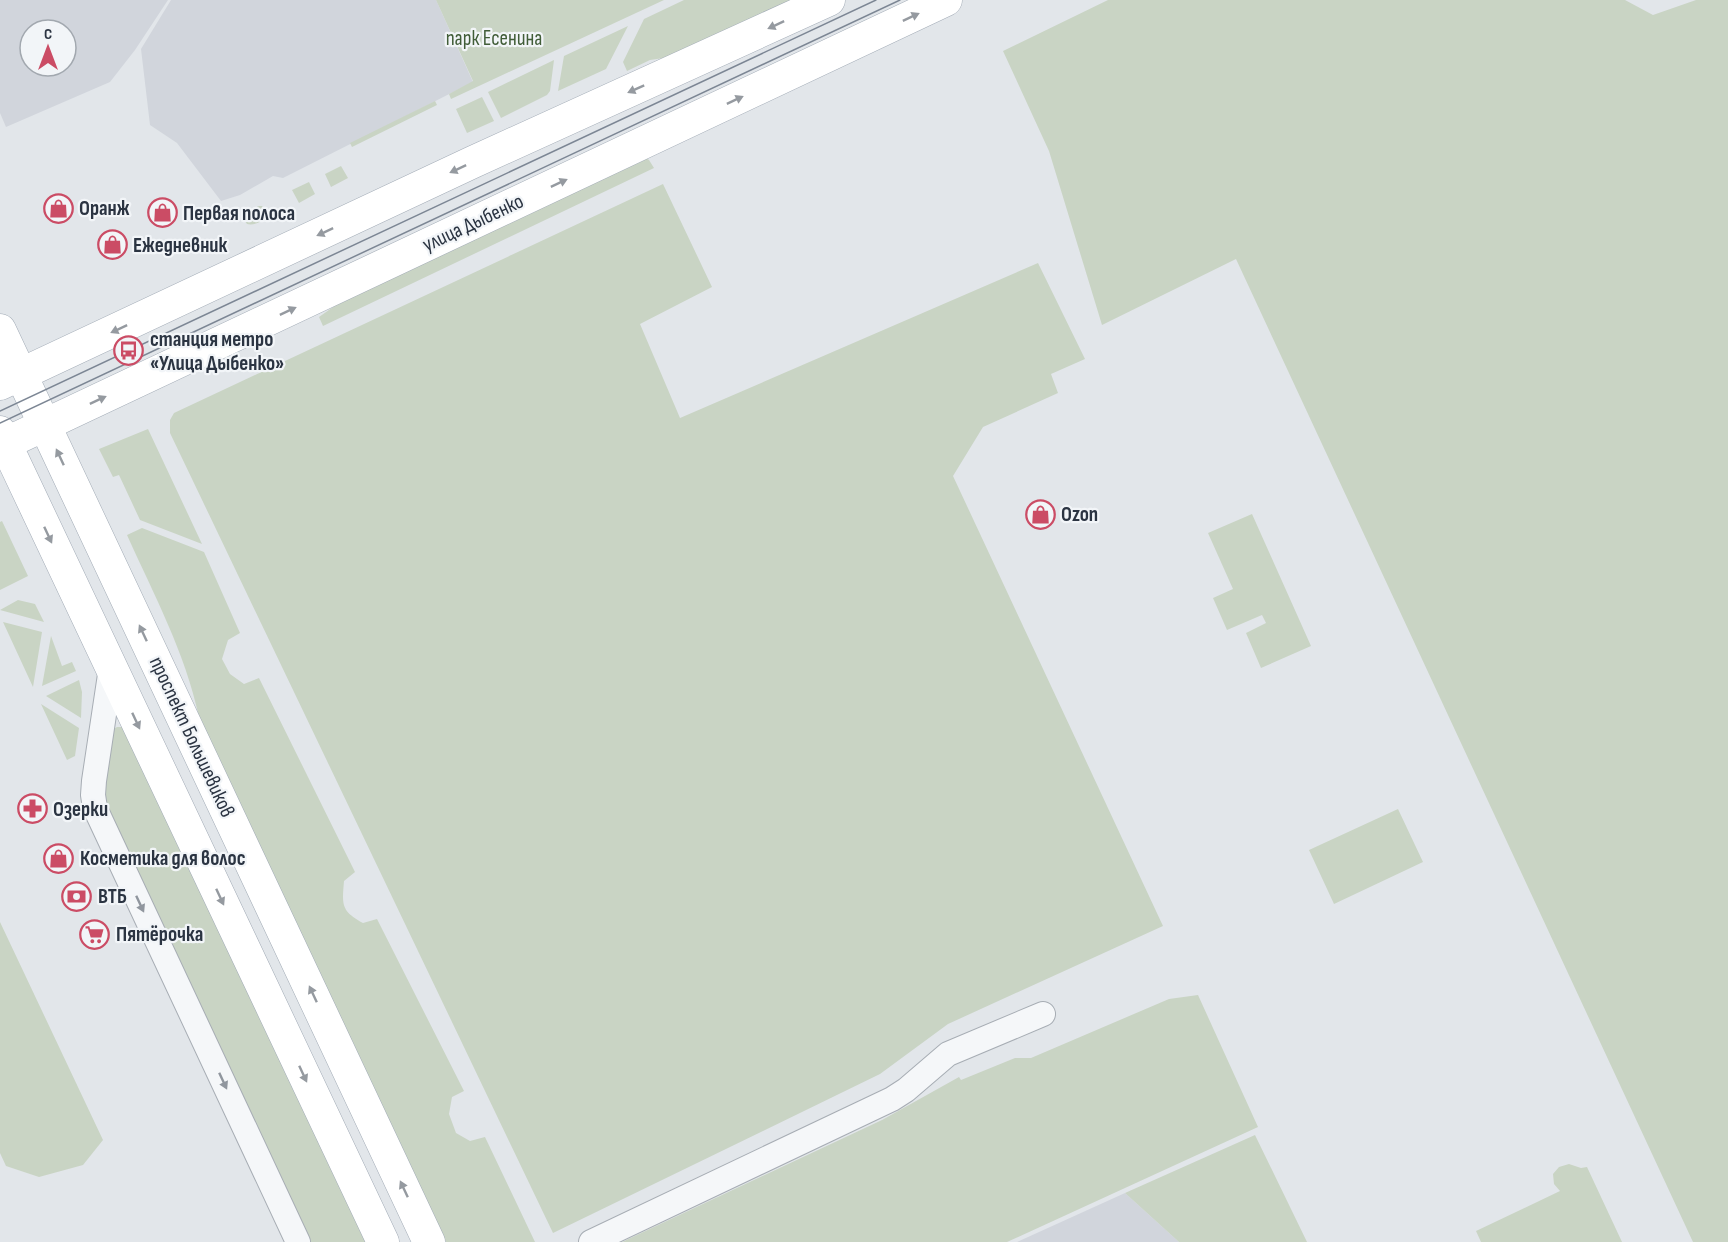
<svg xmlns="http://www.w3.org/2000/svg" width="1728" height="1242" font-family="'Sofia Sans Condensed',sans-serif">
<rect width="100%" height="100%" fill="#e2e6ea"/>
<path fill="#d1d5dc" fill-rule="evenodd" d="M0,0H168L135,50L110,82L6,127L0,113ZM30,30H66V66H30Z
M171,0H436L473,82L283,178L273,176L240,195L221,201L177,143L150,125L141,49Z
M1125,1193L1179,1242H1017Z"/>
<path fill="#c9d4c4" d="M436,0H664L451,99L449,94L473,81Z
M684,0H803L684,55L650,60L627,71L623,62L644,19Z
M1108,0H1625L1653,15L1696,0H1728V1242H1693L1236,259L1102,325L1049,151L1003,51Z
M628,26L606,69L558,91L564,56Z
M554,60L550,91L547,95L501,118L488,92Z
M482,97L494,121L467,133L456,109Z
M435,101L437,105L352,147L350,143Z
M645,157L649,160L654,168L323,326L319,317L363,286Z
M341,166L348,178L331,187L325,174Z
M309,182L315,194L299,203L292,190Z
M663,184L712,287L640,324L680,418L1038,263L1085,359L1051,374L1058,393L983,427L953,476L1163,926L948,1024L880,1074L553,1233L170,433V420L174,413Z
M259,206H262L267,215C264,221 254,226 247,224L243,218L245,212Z
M148,429L202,544L140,520L119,475L113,477L99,449Z
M1252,514L1311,646L1261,668L1246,633L1266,623L1262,615L1227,630L1213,598L1233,589L1208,533Z
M2,521L28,576L0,590V522Z
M142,528L204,552L240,633L228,640L222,659L230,674L244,684L259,678L355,872L344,881C342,905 341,911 363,923L377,919L464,1091L452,1097L449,1114L456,1133L470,1141L485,1137L535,1242H446L199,717C185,652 154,595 127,535Z
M18,600L35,604L44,622L0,610Z
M3,622L42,632L33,687Z
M51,636L62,666L72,662L76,671L42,686Z
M79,680L82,692L81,718L46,696Z
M41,704L79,728L75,756L67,760Z
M117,727H124L368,1242H310L106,805L104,780L112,730Z
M1398,809L1423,862L1334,904L1309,850Z
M0,922L103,1140L83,1165L39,1177L6,1166L0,1153Z
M1198,995L1258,1127L1007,1242H622L882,1120L959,1077L961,1080L1015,1058H1031L1169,999Z
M1255,1135L1307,1242H1179L1125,1193Z
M1569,1164L1581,1168L1587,1167L1622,1242H1481L1476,1231L1560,1191L1554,1184L1553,1174L1559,1167Z"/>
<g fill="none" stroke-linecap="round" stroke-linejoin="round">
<defs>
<path id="minor" d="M111,668L94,781L93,795L95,808L298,1242
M591,1242L892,1099L906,1090L948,1054L1043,1014"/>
<path id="major" d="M0,330L429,1242
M0,384L473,162L829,0
M0,432L383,1242
M0,446L946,0"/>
</defs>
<use href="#minor" stroke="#a7adb4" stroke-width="26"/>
<use href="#major" stroke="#a2abb6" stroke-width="33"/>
<use href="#minor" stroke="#f5f7f9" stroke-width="24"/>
<use href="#major" stroke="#fff" stroke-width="32"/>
<path stroke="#7c8694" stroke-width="1.5" d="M0,411L876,0
M0,423L900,0"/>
</g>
<defs><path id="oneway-solid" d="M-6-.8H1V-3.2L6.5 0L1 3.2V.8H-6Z" transform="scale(1.5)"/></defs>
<g fill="#959aa0">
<use href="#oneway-solid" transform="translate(911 17) rotate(-25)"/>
<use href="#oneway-solid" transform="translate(776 25) rotate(155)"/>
<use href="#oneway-solid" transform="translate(636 89) rotate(156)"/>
<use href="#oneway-solid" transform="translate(735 100) rotate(-25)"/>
<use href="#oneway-solid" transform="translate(458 169) rotate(155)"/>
<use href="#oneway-solid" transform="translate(559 183) rotate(-25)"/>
<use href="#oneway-solid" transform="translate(325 232) rotate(155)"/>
<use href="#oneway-solid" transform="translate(288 311) rotate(-25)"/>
<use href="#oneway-solid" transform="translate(119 329) rotate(155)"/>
<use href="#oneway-solid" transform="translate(98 400) rotate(-25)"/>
<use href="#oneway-solid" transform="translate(60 457) rotate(-115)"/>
<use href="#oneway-solid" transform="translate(48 535) rotate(65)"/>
<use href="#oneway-solid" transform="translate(143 633) rotate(-115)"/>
<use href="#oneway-solid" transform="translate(136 721) rotate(65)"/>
<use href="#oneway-solid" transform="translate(220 897) rotate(65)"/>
<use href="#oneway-solid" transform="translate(313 994) rotate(-115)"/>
<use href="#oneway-solid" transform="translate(303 1074) rotate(65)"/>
<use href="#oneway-solid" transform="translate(404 1189) rotate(-115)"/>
</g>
<g fill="#90969e">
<use href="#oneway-solid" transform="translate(140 904) rotate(65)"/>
<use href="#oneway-solid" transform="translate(223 1081) rotate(65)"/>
</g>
<defs>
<symbol id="shop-ring" viewBox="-11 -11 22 22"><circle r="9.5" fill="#f2f5f8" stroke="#cb4c65" stroke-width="1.5"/><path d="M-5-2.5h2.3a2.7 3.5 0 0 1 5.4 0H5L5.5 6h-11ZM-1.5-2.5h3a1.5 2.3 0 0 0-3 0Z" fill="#cb4c65"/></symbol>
<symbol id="bus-ring" viewBox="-11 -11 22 22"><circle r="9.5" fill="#f2f5f8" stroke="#cb4c65" stroke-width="1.5"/><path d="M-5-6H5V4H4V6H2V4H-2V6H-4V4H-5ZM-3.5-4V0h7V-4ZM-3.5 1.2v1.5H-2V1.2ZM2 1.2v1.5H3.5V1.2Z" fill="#cb4c65"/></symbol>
<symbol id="pharmacy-ring" viewBox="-11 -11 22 22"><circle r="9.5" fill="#f2f5f8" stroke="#cb4c65" stroke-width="1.5"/><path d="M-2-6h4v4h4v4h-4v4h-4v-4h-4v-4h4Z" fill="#cb4c65"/></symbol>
<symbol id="bank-ring" viewBox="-11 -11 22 22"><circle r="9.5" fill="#f2f5f8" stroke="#cb4c65" stroke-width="1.5"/><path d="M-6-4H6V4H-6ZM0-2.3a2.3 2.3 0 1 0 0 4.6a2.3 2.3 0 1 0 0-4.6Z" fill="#cb4c65"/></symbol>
<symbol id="supermarket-ring" viewBox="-11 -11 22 22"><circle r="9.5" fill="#f2f5f8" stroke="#cb4c65" stroke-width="1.5"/><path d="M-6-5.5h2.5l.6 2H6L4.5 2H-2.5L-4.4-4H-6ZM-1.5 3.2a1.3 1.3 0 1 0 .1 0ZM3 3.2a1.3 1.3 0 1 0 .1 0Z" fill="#cb4c65"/></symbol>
</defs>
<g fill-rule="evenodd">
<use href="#shop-ring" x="42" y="192" width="33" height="33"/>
<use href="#shop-ring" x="146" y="196" width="33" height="33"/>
<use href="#shop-ring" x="96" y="228" width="33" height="33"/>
<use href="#bus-ring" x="112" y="334" width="33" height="33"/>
<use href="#shop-ring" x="1024" y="498" width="33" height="33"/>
<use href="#pharmacy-ring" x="16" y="792" width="33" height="33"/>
<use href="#shop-ring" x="42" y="842" width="33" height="33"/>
<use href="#bank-ring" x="60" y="880" width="33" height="33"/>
<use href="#supermarket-ring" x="78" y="918" width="33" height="33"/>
</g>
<g text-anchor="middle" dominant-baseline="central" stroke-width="4.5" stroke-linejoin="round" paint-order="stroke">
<g font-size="21" fill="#415d38" stroke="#f2f5f8">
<text x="494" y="38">парк Есенина</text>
</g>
<g font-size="21" font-weight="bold" fill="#2b3442" stroke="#f2f5f8" text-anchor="start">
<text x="79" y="208">Оранж</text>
<text x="183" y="213">Первая полоса</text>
<text x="133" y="245">Ежедневник</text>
<text x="150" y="339">станция метро<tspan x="150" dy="24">«Улица Дыбенко»</tspan></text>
<text x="1061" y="514">Ozon</text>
<text x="53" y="809">Озерки</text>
<text x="80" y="858">Косметика для волос</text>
<text x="98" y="896">ВТБ</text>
<text x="116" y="934">Пятёрочка</text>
</g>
<g font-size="21" fill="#2b3442" stroke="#f2f5f8">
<text transform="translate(473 223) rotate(-25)">улица Дыбенко</text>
<text transform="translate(192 737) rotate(65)">проспект Большевиков</text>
</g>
</g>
<g transform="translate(48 48)"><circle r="28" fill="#f2f5f8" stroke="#a2a8af" stroke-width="1.5"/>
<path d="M0-4.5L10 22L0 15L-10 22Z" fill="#cb4c65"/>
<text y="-9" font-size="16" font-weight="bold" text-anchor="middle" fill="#2b3442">С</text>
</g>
</svg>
